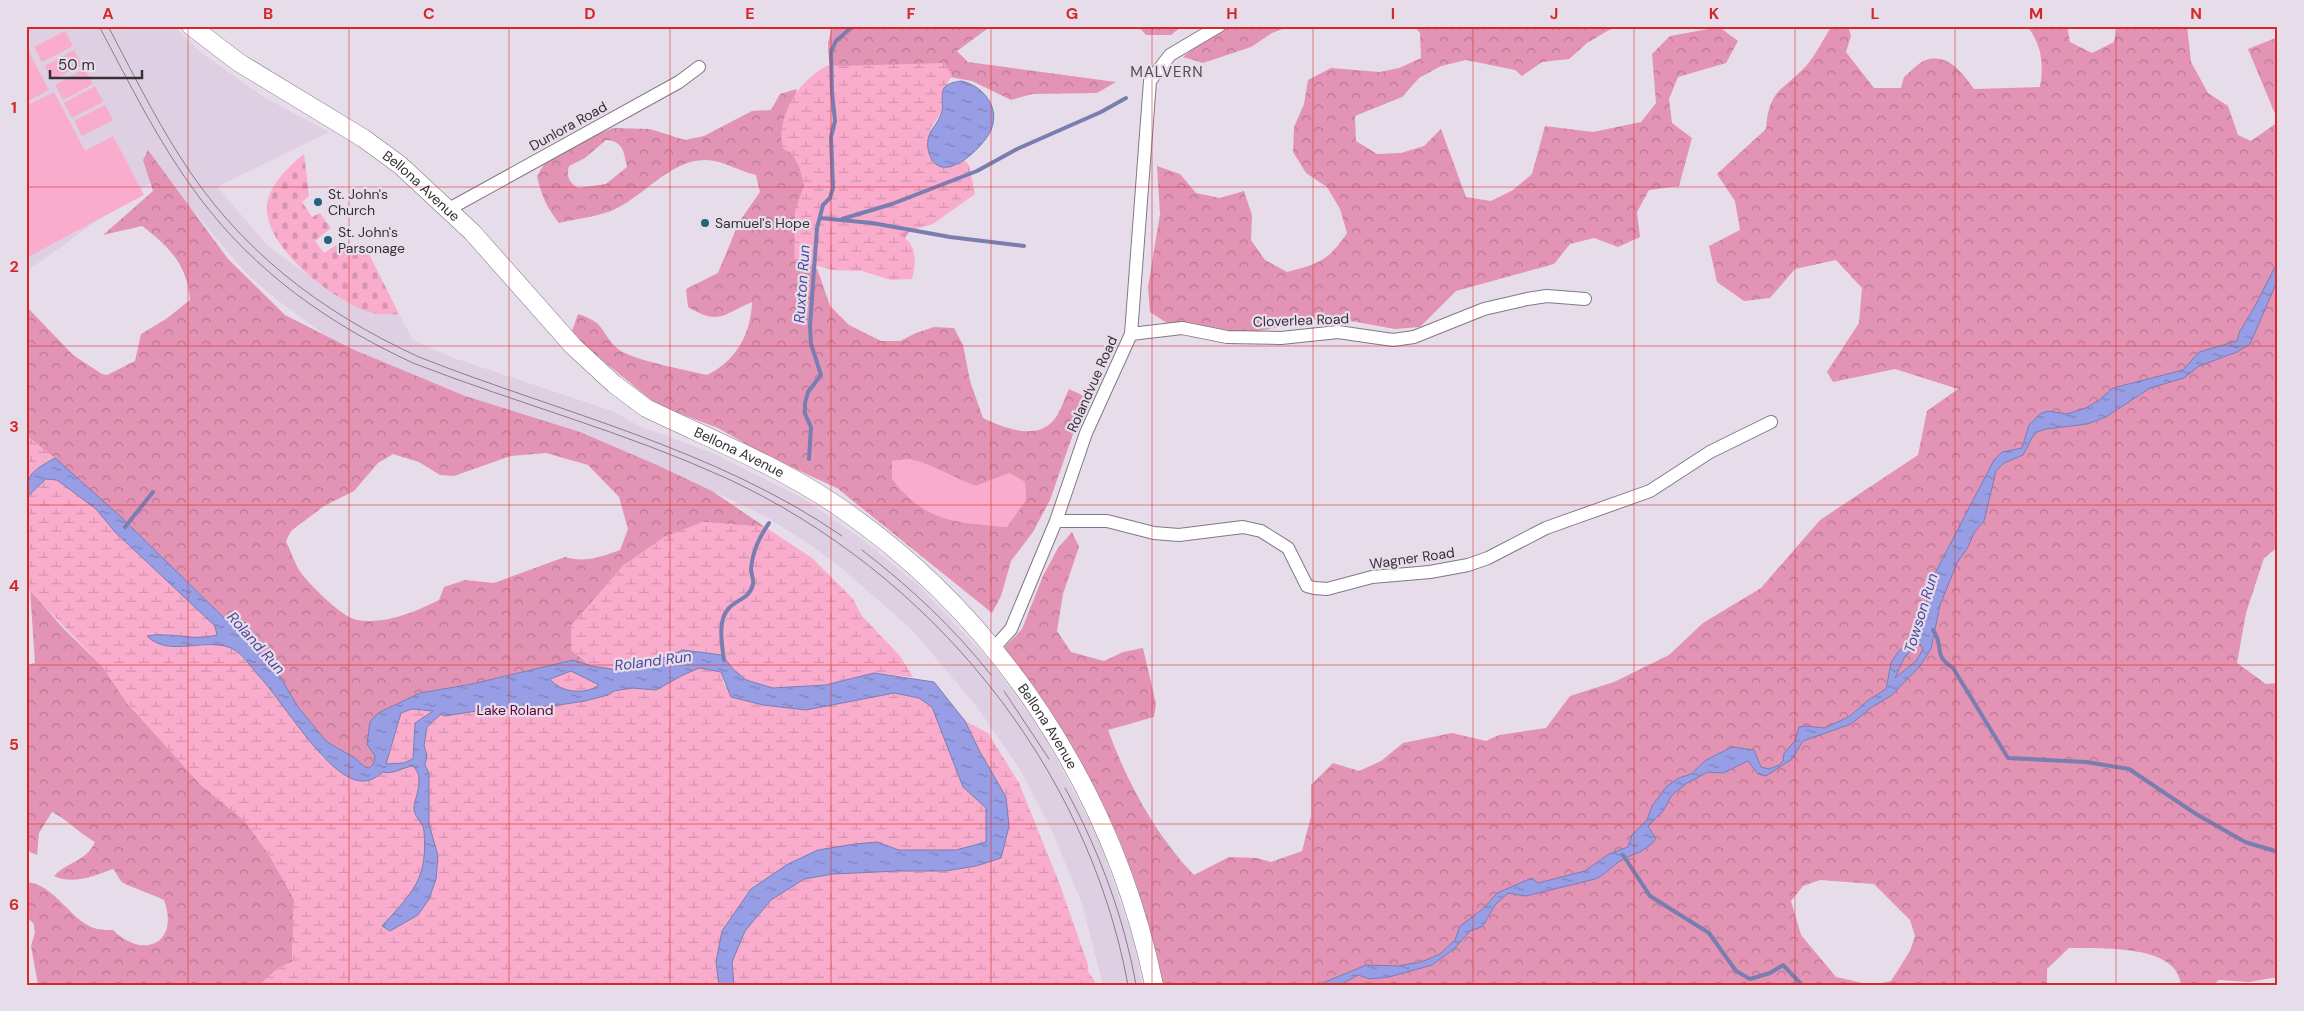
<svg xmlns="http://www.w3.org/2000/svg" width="2304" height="1011" font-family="'DM Sans',sans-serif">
<defs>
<pattern id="forest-crowns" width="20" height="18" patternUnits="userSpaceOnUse" patternTransform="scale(1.25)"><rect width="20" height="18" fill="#e393b4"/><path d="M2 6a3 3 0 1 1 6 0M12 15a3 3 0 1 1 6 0" fill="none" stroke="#b97893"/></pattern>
<pattern id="wetland-marsh" width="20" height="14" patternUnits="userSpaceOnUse" patternTransform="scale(1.25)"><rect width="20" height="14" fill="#f9accb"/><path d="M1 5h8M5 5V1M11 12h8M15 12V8" fill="none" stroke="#d694af"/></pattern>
<pattern id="cemetery-stones" width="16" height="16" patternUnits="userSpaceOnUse" patternTransform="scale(1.25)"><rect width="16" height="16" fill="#f9accb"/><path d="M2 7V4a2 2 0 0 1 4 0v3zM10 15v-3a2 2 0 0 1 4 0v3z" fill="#d694af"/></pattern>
<pattern id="water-ripples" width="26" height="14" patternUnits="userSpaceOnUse" patternTransform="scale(1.25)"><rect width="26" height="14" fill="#989ee5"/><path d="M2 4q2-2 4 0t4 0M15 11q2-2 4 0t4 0" fill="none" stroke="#7d81ba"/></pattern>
</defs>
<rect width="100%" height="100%" fill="#e7ddea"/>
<path fill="#ded0e2" d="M26,26H174L199,51L262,96L329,132L217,187L268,246L344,301L373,313L399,314L413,340L451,357L615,412L637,425L710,452L803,498L863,540L918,585L992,663L1043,733L1098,837L1135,945L1142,985H1103L1082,904L1053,833L1021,771L977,707L912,630L838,565L803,540L768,518L719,494L584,442L456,397L340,346L277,300L246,273L162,174L26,272Z"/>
<path fill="#f9accb" d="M65,31L73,46L42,62L34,47Z
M26,47L49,90L26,102Z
M74,50L82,65L52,80L45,66Z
M84,69L93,84L63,100L55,85Z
M95,86L103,102L72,118L64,103Z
M54,92L85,151L113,136L144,195L26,258V106Z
M105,105L113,120L82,136L74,121Z
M909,459C933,464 953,478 976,486L1009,473L1025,482L1026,500L1007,527C956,522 926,523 892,479V461Z"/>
<path fill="url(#forest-crowns)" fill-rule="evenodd" d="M832,26H991L957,51L968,62L1116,82L1097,93L1032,94L1011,100L972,81L950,77L933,91L924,222L909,232L899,247L829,62L828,43Z
M1138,26H1182L1171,35H1146Z
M1226,26H1290L1272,33L1251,47L1203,63L1183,57L1207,37Z
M1414,26H1620L1609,30L1587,43L1569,59L1542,62L1522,76L1515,70L1466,60L1441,66L1419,78L1402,97L1355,116L1356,141L1377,154L1401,153L1424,146L1441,129L1466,197L1491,201L1513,190L1532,174L1545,126L1593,132L1641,122L1656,103L1652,54L1670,36L1719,27L1738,41L1726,63L1678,77L1669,99L1672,123L1692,138L1679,186L1649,190L1637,212L1640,237L1618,247L1594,238L1570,244L1554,264L1456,291L1420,327L1395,329L1345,320L1320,319L1244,334L1170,325L1150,312L1148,287L1160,214L1157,166L1180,174L1196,193L1220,198L1244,191L1252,215L1251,240L1265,260L1287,272C1319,264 1328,261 1347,233L1340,209L1327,187L1306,173L1293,152L1294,127L1304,104L1308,80L1331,68L1380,72L1399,68L1421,58L1420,33Z
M1832,26H1848L1851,36L1846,52L1874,88H1901L1904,77C1910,72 1919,62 1926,60C1949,53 1963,74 1974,89L2040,87C2044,65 2042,45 2027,26H2067L2070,42L2092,53L2114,42L2118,26H2187L2191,62L2208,93L2228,106L2238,135L2251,141L2278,122V547L2264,558L2246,613L2237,663L2266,684L2278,683V977L2249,982L2219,980L2213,985H2181C2177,943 2099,949 2069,948L2047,969V985H1162C1154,950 1146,916 1135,882C1107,797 1058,719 1004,648L1022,629L1043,576L1058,548L1072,532L1079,547L1063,594L1057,631L1071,652L1104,661L1123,652L1143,648L1156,704L1154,717L1108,730C1127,782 1156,836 1194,875L1229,857L1256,858L1271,862L1302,851L1311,816V785L1333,763L1359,771L1381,761L1403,743L1452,733L1486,741L1499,735L1546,728L1570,696L1614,682L1669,655L1703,623L1761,588L1820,520L1918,455L1927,411L1958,389L1895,369L1833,382L1827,372L1859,323L1862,288L1836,260L1795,269L1770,298L1744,301L1717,282L1709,246L1740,230L1735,201L1717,174L1766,129C1769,88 1782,92 1806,66C1816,55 1823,39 1832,26ZM1820,880L1874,884L1910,920L1915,936L1910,951L1891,981L1872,985L1836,977L1801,935L1791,901L1803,886Z
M2278,37V121L2248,49Z
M797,89L793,107L809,139L799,240L818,271L830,306L849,325L881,341H900L916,333L934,327L954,328L963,345L970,381L983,418C1002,427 1035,441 1053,421C1060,414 1064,399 1069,389L1086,397L1050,500L1033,532L1011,561L1001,596L992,613L837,488L771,458L718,428L657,405L584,345L572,331L578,314C608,324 599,332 618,349C631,360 687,370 707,375C736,361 751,334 752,302C723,314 720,326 688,307L686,289L718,273L739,222L760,192L756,175C738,171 723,160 705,160C669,160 643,198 611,211C595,217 576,219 559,223C547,208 541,195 537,176L546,161L579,142L613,128L650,129L685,140L704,136L752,111L771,110L780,94ZM606,140C623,141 624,152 627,167L606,184L578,188C569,182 566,177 569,166L585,158ZM909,459C933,464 953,478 976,486L1009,473L1025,482L1026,500L1007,527C956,522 926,523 892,479V461Z
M148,150L228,259L285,315L352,349L465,396L580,432L657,465L712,491L765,527L702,522L624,565L571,626V650L591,666L573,660L472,684L420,693L378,713L367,744L375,756L374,763L369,768L365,767L355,758L327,742L298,707L275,668L121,517L26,435V306L73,355L102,374L107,375L135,361L141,334L166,319L190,300C188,266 169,246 142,226L103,235L153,191L143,160ZM546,453L588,465L619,497L628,529L620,550C601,557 585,563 565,557L494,583L465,580L444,587L439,600C415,612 385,625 357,620C341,617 308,583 299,570C294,561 290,550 286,541L291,531L324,506L354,491L378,463L393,454L419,462L440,475L454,476L511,456Z
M30,590L63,628L103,667L127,703L156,735L201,785L245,821L268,853L294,899L292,962L277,969L260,985H38L31,946L35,932L34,924L26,916V882C56,884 70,922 97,929C102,930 108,930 113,930C143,960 180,944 164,900C157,896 125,885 122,882C118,878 117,873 113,869C94,876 73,885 54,876C67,862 87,861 95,842C79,833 68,820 52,812L39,833L37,855L30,852L26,848V665L35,663Z"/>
<path fill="url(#wetland-marsh)" d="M944,63L952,75L943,92V110L930,129L954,167L964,160L969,165L975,194L933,224L899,234C902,237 907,239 909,242C917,251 915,269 912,279L891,280L862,271L832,270L794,259L795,211L804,185L799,166L791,153L782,148C777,113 800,78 831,64L837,66Z
M26,435L55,458L37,468L26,482Z
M47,479L57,480L96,509L115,532L215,626L217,635L200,639L161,633L176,647L220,644L234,649L273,690L323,758L374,780L383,772C393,775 403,767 413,766C427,780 413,795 414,810C415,818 421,820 423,827C425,834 425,843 425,850C424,885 405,902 382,926L390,930L438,856L429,824V773L425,765L426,755L423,746L427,727L441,714L445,715L489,709L552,706L585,701L608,695L613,691L632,688L656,690L683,675L699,668L721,671L724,685L862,698L894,693L919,698L932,707L963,787L986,808V842L956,850H899L877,842L818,850L788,864L716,962L719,985H288L283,982L279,985H260L277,969L292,962L294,899L268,853L245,821L201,785L127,703L103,667L26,587V498Z
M702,522L765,527L812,558L853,599L862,616L900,656L913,677L874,673L826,685L773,688L746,680L733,669L722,655L683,650L658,660L618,670L591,666L571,650V626L624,565L664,537Z
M571,671L600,685C585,694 561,694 550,679Z
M412,709L433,711L415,723L413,759L404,763L386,764L401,713Z
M965,721L988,733L1019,783L1060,885L1088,965V971L1097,985H734L732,962L745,931L771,900L804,879L833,874L898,871H945L976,866L1006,797L980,752Z"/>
<path fill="url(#cemetery-stones)" d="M304,154L309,196L302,202L312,217L320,213L331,228L315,241L324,253L341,242L347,251L364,244L399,314C390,314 380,315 372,313C336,303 263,247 267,206C269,185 289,166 304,154Z"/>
<path fill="url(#water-ripples)" stroke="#7a7db0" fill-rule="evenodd" d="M961,81C982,85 1001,107 991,130C983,148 941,189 929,153C923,132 938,127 942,111C944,104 940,95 944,88C948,83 955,82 961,81Z
M2278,261V279L2250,344L2237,352L2199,366L2184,378L2150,388L2106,417L2087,424L2046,429L2037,432L2033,436L2023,455L2004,463L1996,471L1984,521L1974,533L1968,547L1957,563L1940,605L1931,649L1920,666L1892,695L1872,707L1851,724L1803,741L1792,759L1766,776L1758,774L1748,761L1723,773L1708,772L1687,783L1672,795L1663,811L1648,826L1656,839C1644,853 1636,852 1622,860C1612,865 1606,875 1595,879L1526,896L1508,893L1495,905L1483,926L1470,931L1455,948L1432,965L1389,977L1370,979L1358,975L1340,985H1318L1366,965L1398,966L1421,962L1440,954L1455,940L1460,926L1483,909L1497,893L1532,878L1538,883L1585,871L1609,854L1628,847L1632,835L1647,820L1652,806L1667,786L1679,778L1691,774L1706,760L1732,747L1754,750L1761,767L1769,769L1779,765L1783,761L1784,753L1795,741L1799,727L1806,726L1825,728L1850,716L1867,701L1886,689L1891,663L1898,652L1919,633L1931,581L1994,460L2002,452L2022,448L2029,425L2040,414L2048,411L2067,414L2086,408L2098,401L2113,388L2183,370L2199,352L2237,341L2240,331L2255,306ZM1920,644L1923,649L1916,661L1895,678L1905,656Z
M55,458L121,517L275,668L298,707L327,742L355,758L365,767L369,768L374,763L375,756L367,744L370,722L378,713L420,693L472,684L573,660L591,666L618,670L658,660L683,650L722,655L733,669L746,680L773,688L826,685L874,673L934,682L965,721L980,752L1006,797L1009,826L1001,858L976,866L945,871H898L833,874L804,879L771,900L745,931L732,962L734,985H719L716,962L722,931L751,889L788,864L818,850L855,844L877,842L899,850H956L986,842V808L963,787L932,707L919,698L894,693L806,710L763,705L731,697L721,672L699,668L683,675L656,690L632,688L614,691L608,695L585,701L552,706L489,709L445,716L441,714L427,727L424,746L427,755L425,765L429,773V824L438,856L436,879L429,899L418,915L390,931L382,926C413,892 428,879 424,831C423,821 413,817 414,807C416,793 425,778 413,766C403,767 393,775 383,772C377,777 372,781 363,781C329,782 282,699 258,675C251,667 241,652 231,648C205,637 169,658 147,636C170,631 193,642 217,635L215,626L115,532L96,509L57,480L46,479L26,498C26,473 34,470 55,458ZM571,671L599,685C585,695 561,693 550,679ZM412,709L433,711L415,723L413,759L404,763L386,764L401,713Z"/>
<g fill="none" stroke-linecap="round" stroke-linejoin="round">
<path stroke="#7a7db0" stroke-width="4" d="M820,218L872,223L950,237L1024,246
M842,219L892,204L977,171L1017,149L1101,112L1126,98
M809,459L811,427L805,414V403L808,392L821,375L811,344L810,326L817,228L823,205L830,198L833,188L831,137L835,121L832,92L831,52L836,41L853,26
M125,527L153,492
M1933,630C1945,647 1932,655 1953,668L2008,758L2086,762L2129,769L2196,814L2245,842L2278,852
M724,660C722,645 717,620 729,608C738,599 750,598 753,584C754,579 751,574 751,569C753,550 759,538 769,523
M1623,855L1650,896L1709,933L1736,971L1750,979L1770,973L1783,965L1802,985"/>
<defs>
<path id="minor" d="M449,209L679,82L699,67
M1131,334L1182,328L1227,337L1281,338L1338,332L1393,340L1414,337L1484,309L1527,299L1547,296L1585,299
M1056,521H1107L1154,533L1179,535L1243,527L1261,531L1288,548L1307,586L1314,588L1327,589L1372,577L1430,572L1468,565L1488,558L1546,528L1650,491L1710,452L1771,422
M993,649L1011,629L1056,521L1086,433L1131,334L1150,81L1170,55L1219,26"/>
<g id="secondary">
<path id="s1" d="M191,26L238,62L363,138L400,165L472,232L573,346L614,384L646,408C710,439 777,465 836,505C1000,616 1114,792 1154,985"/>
</g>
</defs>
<use href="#minor" stroke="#817985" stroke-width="14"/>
<use href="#secondary" stroke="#817985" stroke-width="19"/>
<use href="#minor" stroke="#fff" stroke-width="12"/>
<use href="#secondary" stroke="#fff" stroke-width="18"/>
<path stroke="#867f88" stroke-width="1" d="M99,26C130,84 159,144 199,197C255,272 329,324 413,363C516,403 625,432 726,478C929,572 1087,763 1128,985
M108,26C131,70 153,114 179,155C238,249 319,311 419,357C561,413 714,448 842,536
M862,550C910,587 954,628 991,675
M1004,691L1049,759
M1065,788C1098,848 1124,917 1136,985"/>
</g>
<path fill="none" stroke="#d62828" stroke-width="1" stroke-opacity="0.55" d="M188,26V985M349,26V985M509,26V985M670,26V985M831,26V985M991,26V985M1152,26V985M1313,26V985M1473,26V985M1634,26V985M1795,26V985M1955,26V985M2116,26V985M26,187H2278M26,346H2278M26,505H2278M26,665H2278M26,824H2278"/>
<g fill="#246378" stroke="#e7ddea" stroke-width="2">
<circle cx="318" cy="202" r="5"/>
<circle cx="705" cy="223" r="5"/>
<circle cx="328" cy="240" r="5"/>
</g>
<g text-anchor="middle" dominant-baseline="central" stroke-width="4.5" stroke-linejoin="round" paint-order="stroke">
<g font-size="14" fill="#343035" stroke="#e7ddea">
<text transform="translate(568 126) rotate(-29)">Dunlora Road</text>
<text stroke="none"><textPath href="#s1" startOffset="281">Bellona Avenue</textPath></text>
<text transform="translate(1301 320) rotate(-2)">Cloverlea Road</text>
<text transform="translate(1092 384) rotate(-66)">Rolandvue Road</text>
<text stroke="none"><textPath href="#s1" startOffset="701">Bellona Avenue</textPath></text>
<text transform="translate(1412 558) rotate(-8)">Wagner Road</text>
<text stroke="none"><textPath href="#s1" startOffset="1120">Bellona Avenue</textPath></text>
</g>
<g font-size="14" fill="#343035" stroke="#e7ddea" text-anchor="start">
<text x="328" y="194">St. John's<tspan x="328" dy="16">Church</tspan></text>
<text x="715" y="223">Samuel's Hope</text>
<text x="338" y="232">St. John's<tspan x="338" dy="16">Parsonage</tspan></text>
</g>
<g font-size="14" fill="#600037" stroke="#e7ddea">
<text x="515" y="710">Lake Roland</text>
</g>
<g font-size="15" letter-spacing="1" fill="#524a54" stroke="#e7ddea">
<text x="1167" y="72">MALVERN</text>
</g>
<g font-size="15" font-style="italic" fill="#49489d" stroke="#e7ddea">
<text transform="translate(802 284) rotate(-86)">Ruxton Run</text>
<text transform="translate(1921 613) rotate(-73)">Towson Run</text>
<text transform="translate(256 643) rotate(48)">Roland Run</text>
<text transform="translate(653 661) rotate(-7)">Roland Run</text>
</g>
</g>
<rect width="2304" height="1011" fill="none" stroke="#e7ddea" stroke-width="55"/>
<path d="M50 70v8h92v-8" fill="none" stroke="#343035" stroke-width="2.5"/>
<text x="58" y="70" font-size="15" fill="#343035" stroke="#e7ddea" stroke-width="4" paint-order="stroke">50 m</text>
<rect x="28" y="28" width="2248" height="956" fill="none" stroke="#d62828" stroke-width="2"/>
<g font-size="16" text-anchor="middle" font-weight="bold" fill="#d62828">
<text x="108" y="19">A</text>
<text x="268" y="19">B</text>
<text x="429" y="19">C</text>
<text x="590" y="19">D</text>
<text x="750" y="19">E</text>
<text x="911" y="19">F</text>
<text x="1072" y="19">G</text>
<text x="1232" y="19">H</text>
<text x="1393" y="19">I</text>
<text x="1554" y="19">J</text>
<text x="1714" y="19">K</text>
<text x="1875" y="19">L</text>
<text x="2036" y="19">M</text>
<text x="2196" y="19">N</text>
<text x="14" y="113">1</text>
<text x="14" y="272">2</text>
<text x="14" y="432">3</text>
<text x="14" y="591">4</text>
<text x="14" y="750">5</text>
<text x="14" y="910">6</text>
</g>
</svg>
